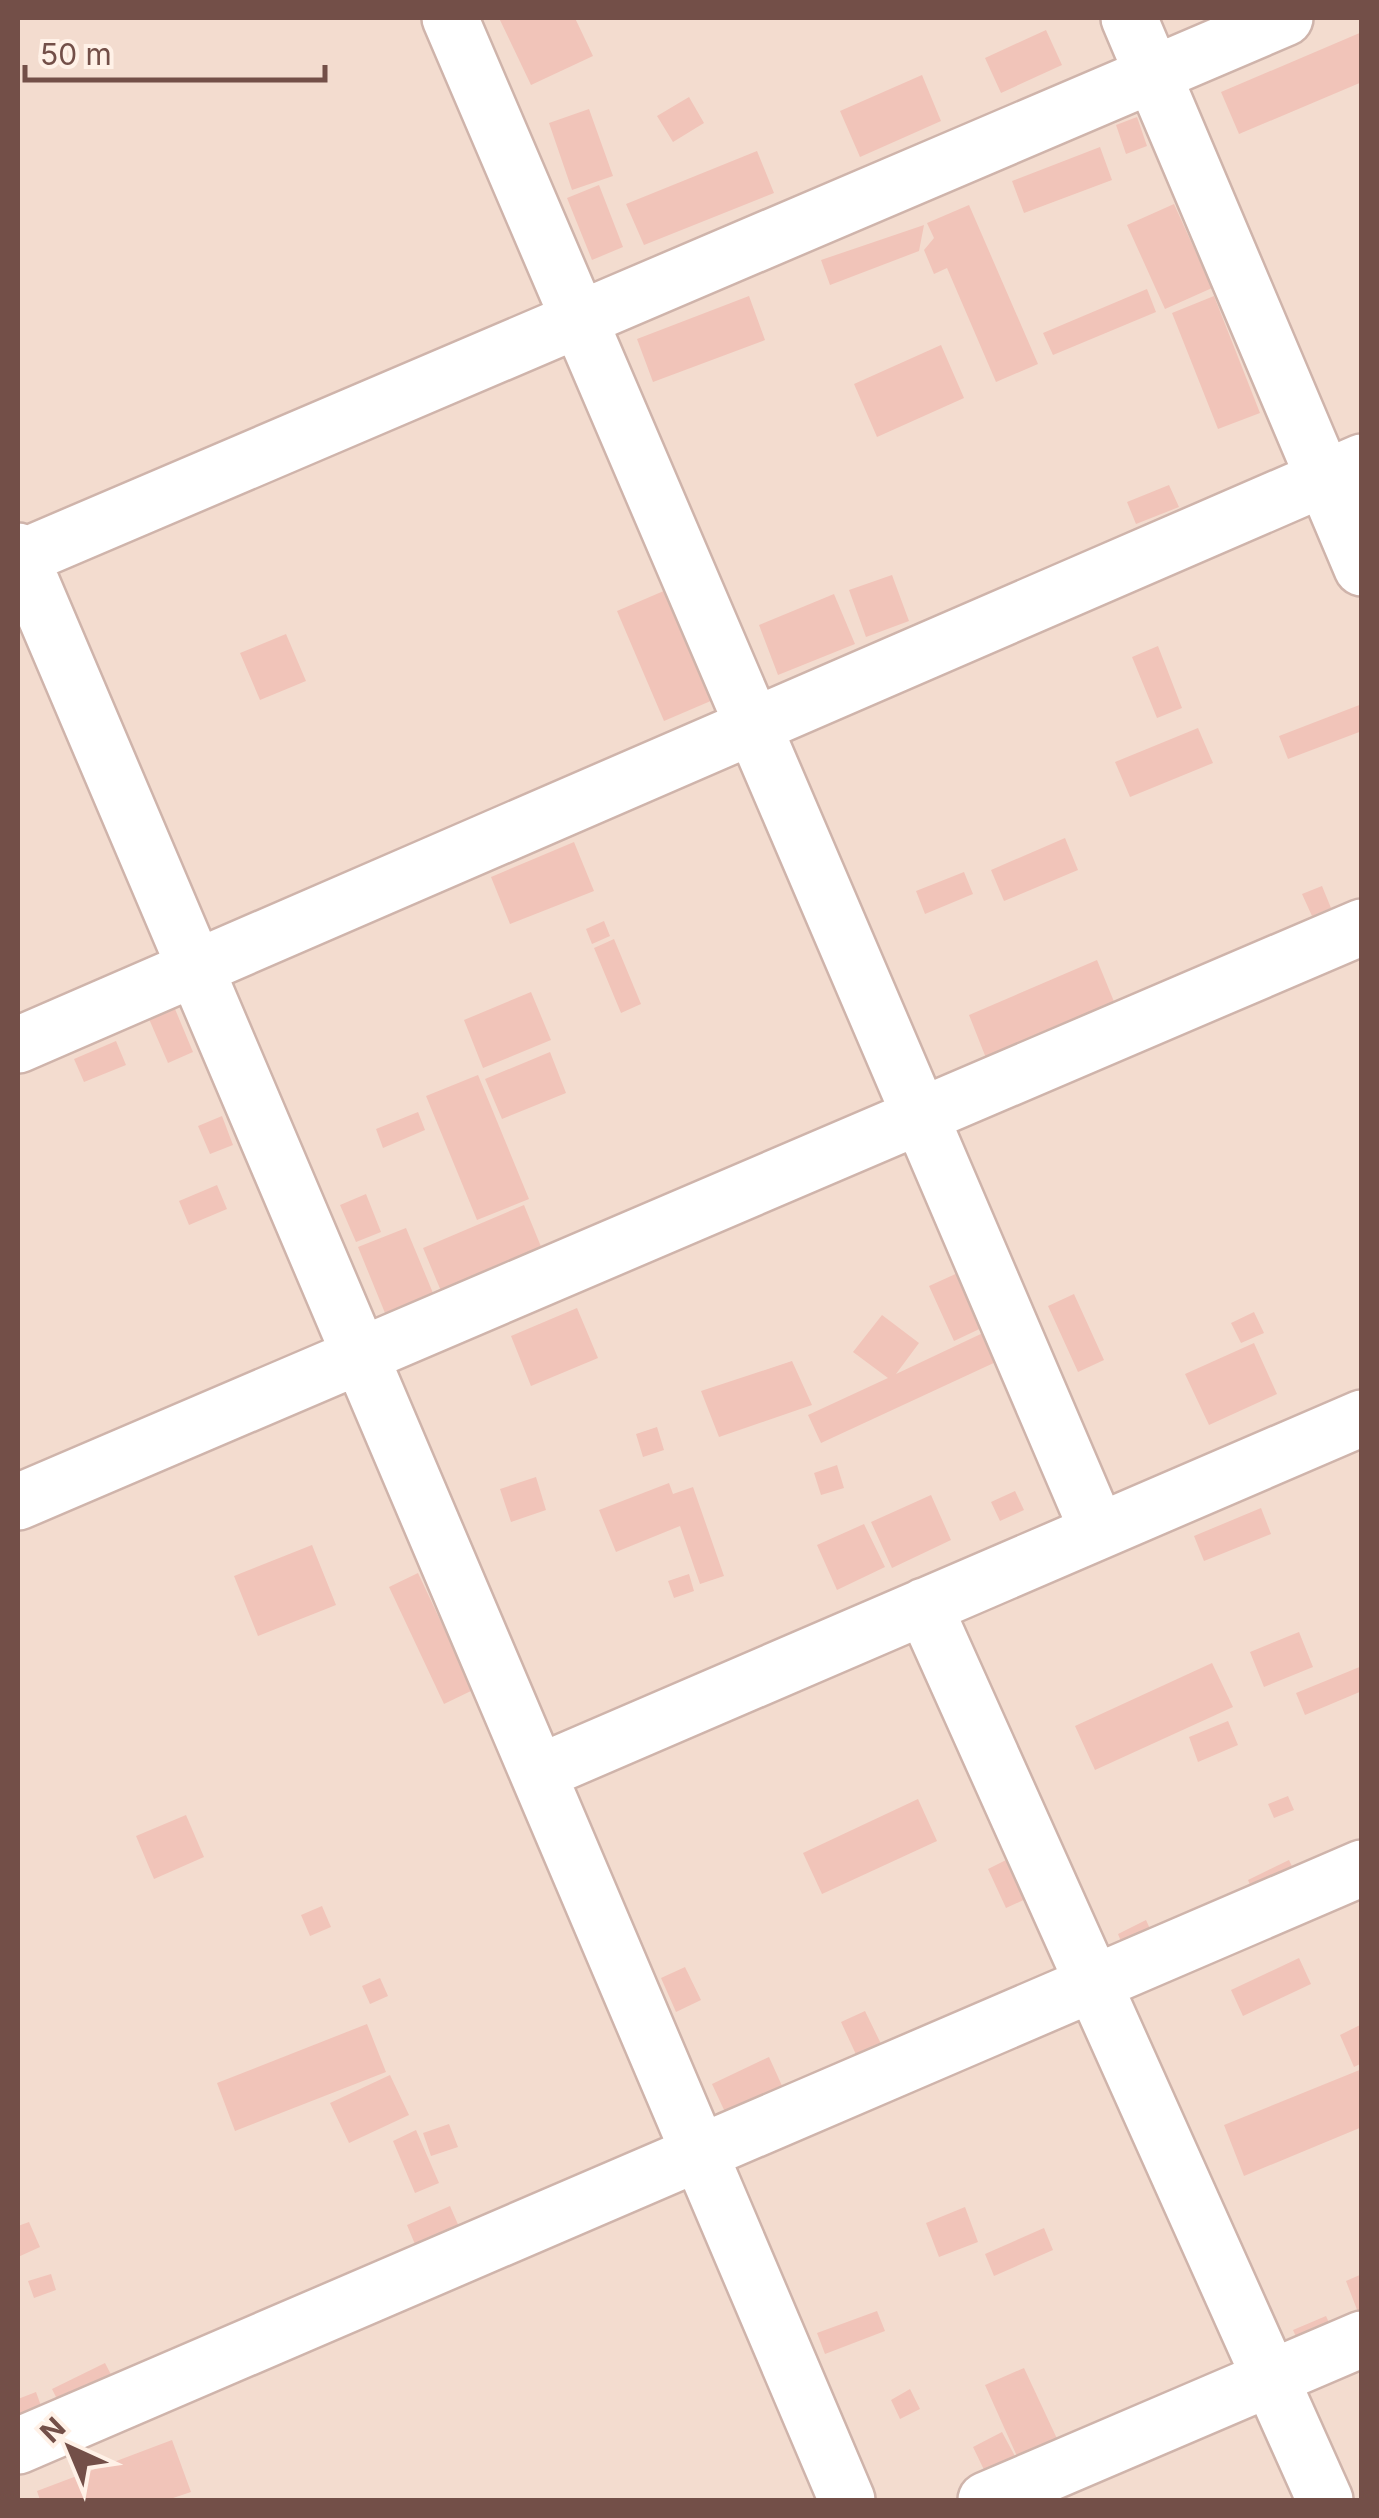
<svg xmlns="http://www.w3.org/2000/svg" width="1379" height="2518" font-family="Inter,sans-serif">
<rect width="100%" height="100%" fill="#fcece1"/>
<path fill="#f3dccf" d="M18,18H1361V2500H18Z"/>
<path fill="#f1c4b9" d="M499,18H575L593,56L531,85Z
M1046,30L1062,65L1001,93L985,58Z
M1362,32V82L1239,134L1221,92Z
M922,75L941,121L860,157L840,111Z
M689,97L704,123L673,142L657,116Z
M589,109L613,176L572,190L549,123Z
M1137,117L1147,146L1126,154L1116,125Z
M1100,147L1112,180L1024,213L1012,181Z
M757,151L774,193L644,245L626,204Z
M599,185L623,247L592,260L567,198Z
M1174,204L1212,288L1165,309L1127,225Z
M969,205L1038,364L996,382L947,268L934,274L924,250L934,238L927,223Z
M924,225L919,251L830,285L821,260Z
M1147,289L1156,312L1053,355L1043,333Z
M749,296L765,340L653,382L637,339Z
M1214,296L1260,413L1218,429L1172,313Z
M941,345L964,398L877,437L854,384Z
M1169,485L1179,507L1136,524L1127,502Z
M892,575L909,621L866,637L849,590Z
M666,590L713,700L664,721L617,611Z
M834,594L855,644L778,675L759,625Z
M286,634L306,681L260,700L240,653Z
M1158,646L1182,708L1157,718L1132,657Z
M1362,704V731L1288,759L1279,736Z
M1198,728L1213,763L1130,797L1115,762Z
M1065,838L1078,870L1004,901L991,870Z
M574,842L594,891L510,924L491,877Z
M964,872L973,894L925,914L916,891Z
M1322,886L1331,908L1312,916L1302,894Z
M604,921L610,936L592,944L586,929Z
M614,939L641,1004L621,1013L594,948Z
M1097,960L1115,1004L986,1058L969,1015Z
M531,992L551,1040L483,1068L464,1020Z
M175,1009L193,1052L168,1063L149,1019Z
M116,1041L126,1065L84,1082L74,1059Z
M550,1052L566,1093L502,1119L485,1079Z
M478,1075L529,1199L477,1220L426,1096Z
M418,1112L425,1130L383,1148L376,1129Z
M222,1116L233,1145L210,1154L198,1126Z
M217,1185L227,1209L189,1225L179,1201Z
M366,1194L381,1232L356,1242L340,1205Z
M524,1205L542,1249L441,1291L423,1248Z
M406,1228L433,1293L385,1313L358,1247Z
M982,1262L1007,1316L954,1341L929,1286Z
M1074,1294L1104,1360L1078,1372L1048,1306Z
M577,1308L598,1358L531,1386L511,1336Z
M1254,1312L1264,1333L1241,1343L1231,1323Z
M882,1315L919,1343L896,1374L985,1332L998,1361L821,1443L808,1415L888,1378L853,1352Z
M1254,1343L1277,1394L1209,1425L1185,1374Z
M792,1361L812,1405L719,1437L701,1391Z
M657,1427L664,1450L643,1457L636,1434Z
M837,1465L844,1488L821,1495L814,1473Z
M536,1477L546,1510L511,1522L500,1489Z
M669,1483L673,1494L693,1487L724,1576L700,1584L680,1526L616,1552L599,1510Z
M1015,1491L1024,1510L1000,1521L991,1502Z
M931,1495L951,1540L892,1568L871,1522Z
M1261,1508L1271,1534L1204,1561L1194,1536Z
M864,1524L885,1567L837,1590L817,1545Z
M312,1545L336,1605L258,1636L234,1576Z
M418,1573L473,1690L444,1704L389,1587Z
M689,1574L694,1591L674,1598L668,1581Z
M1299,1632L1313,1667L1264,1687L1250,1652Z
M1212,1663L1233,1707L1095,1770L1075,1726Z
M1362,1666V1691L1305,1715L1296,1693Z
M1228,1721L1238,1745L1198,1762L1189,1737Z
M1288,1796L1294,1810L1274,1818L1268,1804Z
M918,1799L937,1841L822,1894L803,1853Z
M186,1815L204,1857L154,1879L136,1836Z
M1012,1857L1030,1897L1006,1908L988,1869Z
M1289,1860L1299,1881L1257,1901L1248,1880Z
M322,1906L331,1927L310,1936L301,1915Z
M1146,1920L1156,1942L1127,1956L1118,1934Z
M1299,1958L1311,1984L1243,2016L1231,1990Z
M685,1967L701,2000L676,2012L661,1978Z
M380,1978L388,1996L370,2004L362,1986Z
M865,2011L884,2050L859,2061L841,2022Z
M367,2024L386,2072L235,2131L217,2083Z
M1360,2025L1362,2063L1354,2067L1340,2035Z
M769,2057L788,2099L731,2125L712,2084Z
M1362,2069V2127L1244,2176L1224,2125Z
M390,2075L409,2115L349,2143L330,2103Z
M449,2124L458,2147L431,2156L423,2133Z
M416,2130L439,2183L415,2193L393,2141Z
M450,2206L463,2236L419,2254L407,2225Z
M965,2207L978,2242L939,2257L926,2223Z
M29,2222L40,2247L18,2257V2226Z
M1044,2228L1053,2250L994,2276L985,2254Z
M51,2274L56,2290L34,2298L28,2281Z
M1362,2274V2320H1361L1346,2281Z
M877,2311L885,2331L825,2354L817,2333Z
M1326,2316L1335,2336L1302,2350L1293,2330Z
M105,2363L117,2386L64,2413L52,2389Z
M1024,2368L1060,2445L1020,2463L985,2385Z
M910,2389L920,2409L900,2419L891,2400Z
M36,2392L44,2414L18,2423V2399Z
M1002,2432L1016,2458L986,2474L973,2447Z
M172,2440L191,2492L167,2500H40L37,2491Z"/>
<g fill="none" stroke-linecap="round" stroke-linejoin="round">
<defs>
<path id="minor" d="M450,18L1098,1531
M1129,18L1362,568
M18,551L847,2500
M18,559L1285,18
M18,1045L1362,462
M18,1502L1362,927
M924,1606L1325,2500
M538,1773L1362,1418
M18,2446L1362,1868
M986,2500L1362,2339"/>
</defs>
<use href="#minor" stroke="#cfb4ab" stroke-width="60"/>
<use href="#minor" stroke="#fff" stroke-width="55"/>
</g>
<rect width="1379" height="2518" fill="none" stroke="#734f48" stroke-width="40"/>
<g transform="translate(70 2448) rotate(316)" stroke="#fff1e7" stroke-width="8" paint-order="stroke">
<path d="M0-8L18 38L0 25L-18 38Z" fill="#734f48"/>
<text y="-15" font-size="28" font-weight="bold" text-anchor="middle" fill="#734f48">N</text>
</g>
<path d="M25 65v15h300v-15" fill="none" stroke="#734f48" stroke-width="5"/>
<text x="40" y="65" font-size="30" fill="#734f48" stroke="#fff1e7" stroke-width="8" paint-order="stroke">50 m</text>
</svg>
